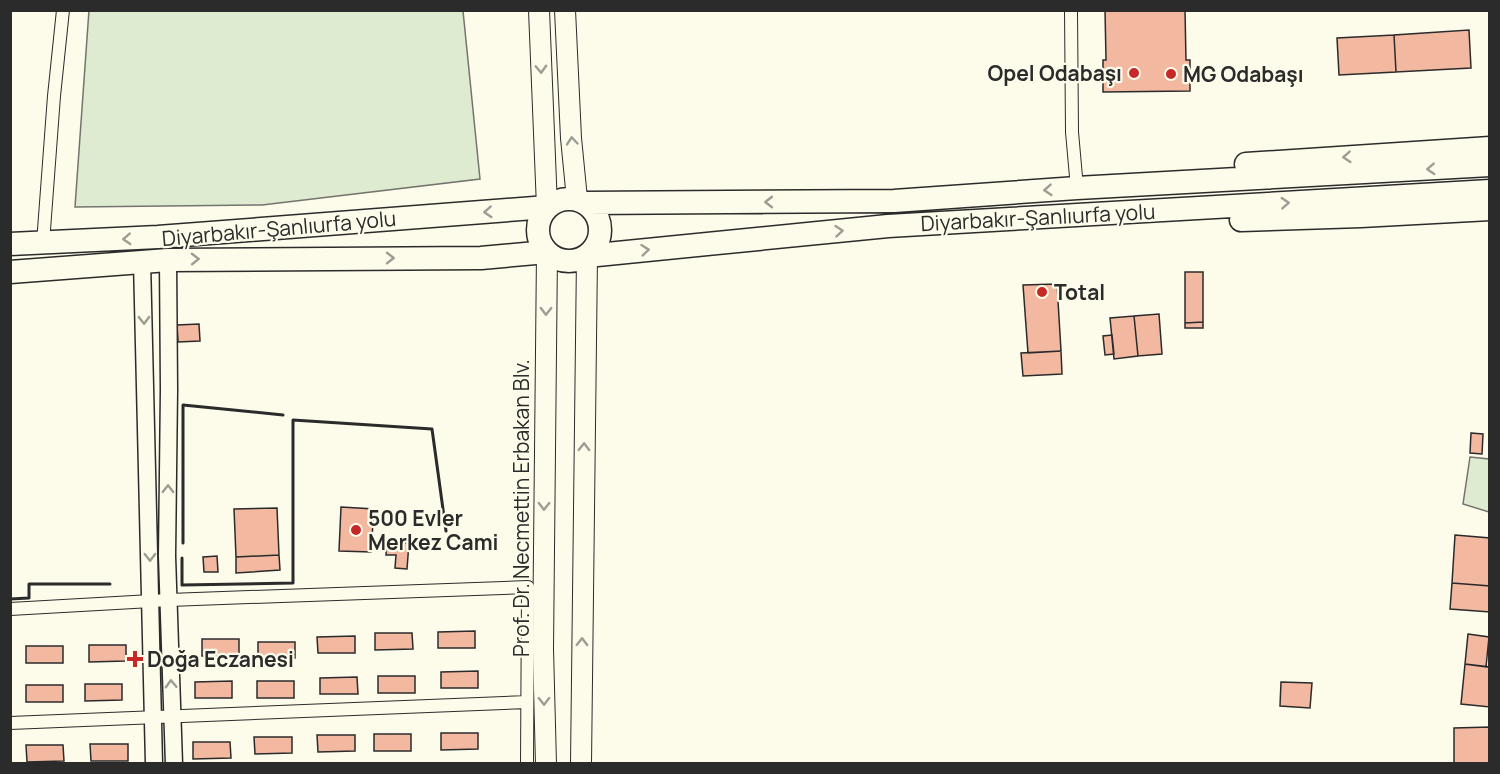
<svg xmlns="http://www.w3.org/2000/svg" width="1500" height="774" font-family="Manrope,sans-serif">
<rect width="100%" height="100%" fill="#fdfbea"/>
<path fill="#deebd1" stroke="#74746e" stroke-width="1.5" d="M89,10L463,11L480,179L262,205L75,207Z
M1470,457L1489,459V512L1463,504Z"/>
<path fill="#f2b8a0" stroke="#2b2b2b" stroke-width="1.5" d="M1105,10H1185L1186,60H1190V91L1103,92V60H1106Z
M1469,30L1471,68L1396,72L1394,35Z
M1394,35L1396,72L1339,75L1337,38Z
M1185,272H1203V322L1185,323Z
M1057,284L1061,351L1028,353L1023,285Z
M1159,314L1162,354L1138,356L1134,316Z
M1134,316L1138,356L1114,359L1110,318Z
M1203,322V328H1185V323Z
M199,324L200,341L178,342L177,325Z
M1112,335L1114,354L1105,355L1103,336Z
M1061,351L1062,374L1023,376L1021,353Z
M1471,433L1483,434L1482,454L1470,453Z
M341,507L374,509L371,552L339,551Z
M277,508L279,555L236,557L234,509Z
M1455,535L1490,538V586L1452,583Z
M387,541L409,543L407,569L395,568L396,555H386Z
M279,555L280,570L236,573V557Z
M217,556L218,572H204L203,557Z
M1452,583L1490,586V612L1450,609Z
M475,631V648H438V632Z
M375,633H412L413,649L375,650Z
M1468,634L1489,637L1486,667L1465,664Z
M355,636V653H318L317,637Z
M202,639H239V656H202Z
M258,642H295V658L258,659Z
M89,645H126V661L89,662Z
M26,646H63V663H26Z
M1465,664L1490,667V707L1461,704Z
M478,671V688H441V672Z
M378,676H415V693H378Z
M357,677L358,694H320V678Z
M232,681V698H195V682Z
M257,681H294V698H257Z
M1281,682L1312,683L1310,708L1280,706Z
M85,684H122V700L85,701Z
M26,685H63V702H26Z
M1490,727V764H1454V728Z
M441,733H478V749L441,750Z
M374,734H411V751H374Z
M317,735H355V751L318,752Z
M254,737H292V753L255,754Z
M193,742H230L231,758L193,759Z
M90,744H128V761H91Z
M26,745H63L64,761L27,762Z"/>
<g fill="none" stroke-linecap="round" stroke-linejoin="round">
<defs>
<path id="street" d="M1071,10L1072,132L1077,188
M43,243L54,96L63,10
M10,609L169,600L528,587L527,764
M10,723L527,702"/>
<path id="secondary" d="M168,260L169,390L167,556L174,764
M142,261L154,764"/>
<path id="primary" d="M539,10L547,207
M565,10L571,138L577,199
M546,764L543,649L547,252
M581,764L587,256"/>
<path id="highway" d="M1246,164L1490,148
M538 230a31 31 0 1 1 62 0a31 31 0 1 1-62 0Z
M586,203L894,201L1077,188L1490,165
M1241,220L1361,216L1490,209
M10,244L158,237L547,207
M587,256L888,226L1490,191
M10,272L168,260L481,258L547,252"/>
</defs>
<use href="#street" stroke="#2b2b2b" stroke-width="14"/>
<use href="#secondary" stroke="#2b2b2b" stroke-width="19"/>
<use href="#primary" stroke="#2b2b2b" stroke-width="22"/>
<use href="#highway" stroke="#2b2b2b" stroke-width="25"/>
<use href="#street" stroke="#fdfbea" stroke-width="12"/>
<use href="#secondary" stroke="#fdfbea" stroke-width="16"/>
<use href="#primary" stroke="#fdfbea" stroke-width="20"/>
<use href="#highway" stroke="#fdfbea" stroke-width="22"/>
<path stroke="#2b2b2b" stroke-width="3" d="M183,543V405L283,415
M182,558V585L293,583V420L432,429L446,531
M10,599L29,598V584H110"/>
</g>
<defs><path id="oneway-chevron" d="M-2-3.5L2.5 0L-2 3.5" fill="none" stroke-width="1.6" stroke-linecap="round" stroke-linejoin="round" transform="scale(1.5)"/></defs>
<g stroke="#9e9d94">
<use href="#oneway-chevron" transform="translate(541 69) rotate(88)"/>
<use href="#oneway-chevron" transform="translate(572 141) rotate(-95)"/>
<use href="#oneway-chevron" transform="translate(1347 157) rotate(176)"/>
<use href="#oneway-chevron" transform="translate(1431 169) rotate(177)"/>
<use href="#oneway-chevron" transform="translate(1048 190) rotate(176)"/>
<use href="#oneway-chevron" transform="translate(769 202) rotate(180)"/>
<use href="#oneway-chevron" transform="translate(1285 203) rotate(-3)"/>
<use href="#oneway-chevron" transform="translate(488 212) rotate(176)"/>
<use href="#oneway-chevron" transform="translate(839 231) rotate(-5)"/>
<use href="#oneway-chevron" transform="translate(127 239) rotate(177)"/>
<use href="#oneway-chevron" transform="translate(645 250) rotate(-6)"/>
<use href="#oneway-chevron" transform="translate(390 258)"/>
<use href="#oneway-chevron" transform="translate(195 259) rotate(-1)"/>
<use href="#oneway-chevron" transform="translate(546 311) rotate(91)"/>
<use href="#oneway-chevron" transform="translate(144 320) rotate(89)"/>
<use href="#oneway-chevron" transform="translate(584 447) rotate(-89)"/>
<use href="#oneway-chevron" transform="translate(168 489) rotate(-89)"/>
<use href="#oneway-chevron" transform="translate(544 506) rotate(91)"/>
<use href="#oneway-chevron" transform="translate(150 557) rotate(89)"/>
<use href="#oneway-chevron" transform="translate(582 642) rotate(-89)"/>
<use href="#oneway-chevron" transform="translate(171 684) rotate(-92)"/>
<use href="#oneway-chevron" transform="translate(544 701) rotate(89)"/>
</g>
<g fill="#c62828" stroke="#fdfbea" stroke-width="2">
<circle cx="1134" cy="73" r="6"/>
<circle cx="1171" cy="74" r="6"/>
<circle cx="1042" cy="292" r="6"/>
<circle cx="356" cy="530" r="6"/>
<path d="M132 650h6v6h6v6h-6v6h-6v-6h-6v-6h6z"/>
</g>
<g text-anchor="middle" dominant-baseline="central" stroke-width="4.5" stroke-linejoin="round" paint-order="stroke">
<g font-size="21" font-weight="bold" fill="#2b2b2b" stroke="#fdfbea" text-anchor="start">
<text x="1122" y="73" text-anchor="end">Opel Odabaşı</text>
<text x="1183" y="74">MG Odabaşı</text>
<text x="1054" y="292">Total</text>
<text x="368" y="518">500 Evler<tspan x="368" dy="24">Merkez Cami</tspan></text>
<text x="147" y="659">Doğa Eczanesi</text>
</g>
<g font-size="21" fill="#2b2b2b" stroke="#fdfbea">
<text transform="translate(1038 217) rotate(-3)">Diyarbakır-Şanlıurfa yolu</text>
<text transform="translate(279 228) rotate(-5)">Diyarbakır-Şanlıurfa yolu</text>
<text transform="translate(521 508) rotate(-90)">Prof. Dr. Necmettin Erbakan Blv.</text>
</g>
</g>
<rect width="1500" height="774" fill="none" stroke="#2b2b2b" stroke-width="24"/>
</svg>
